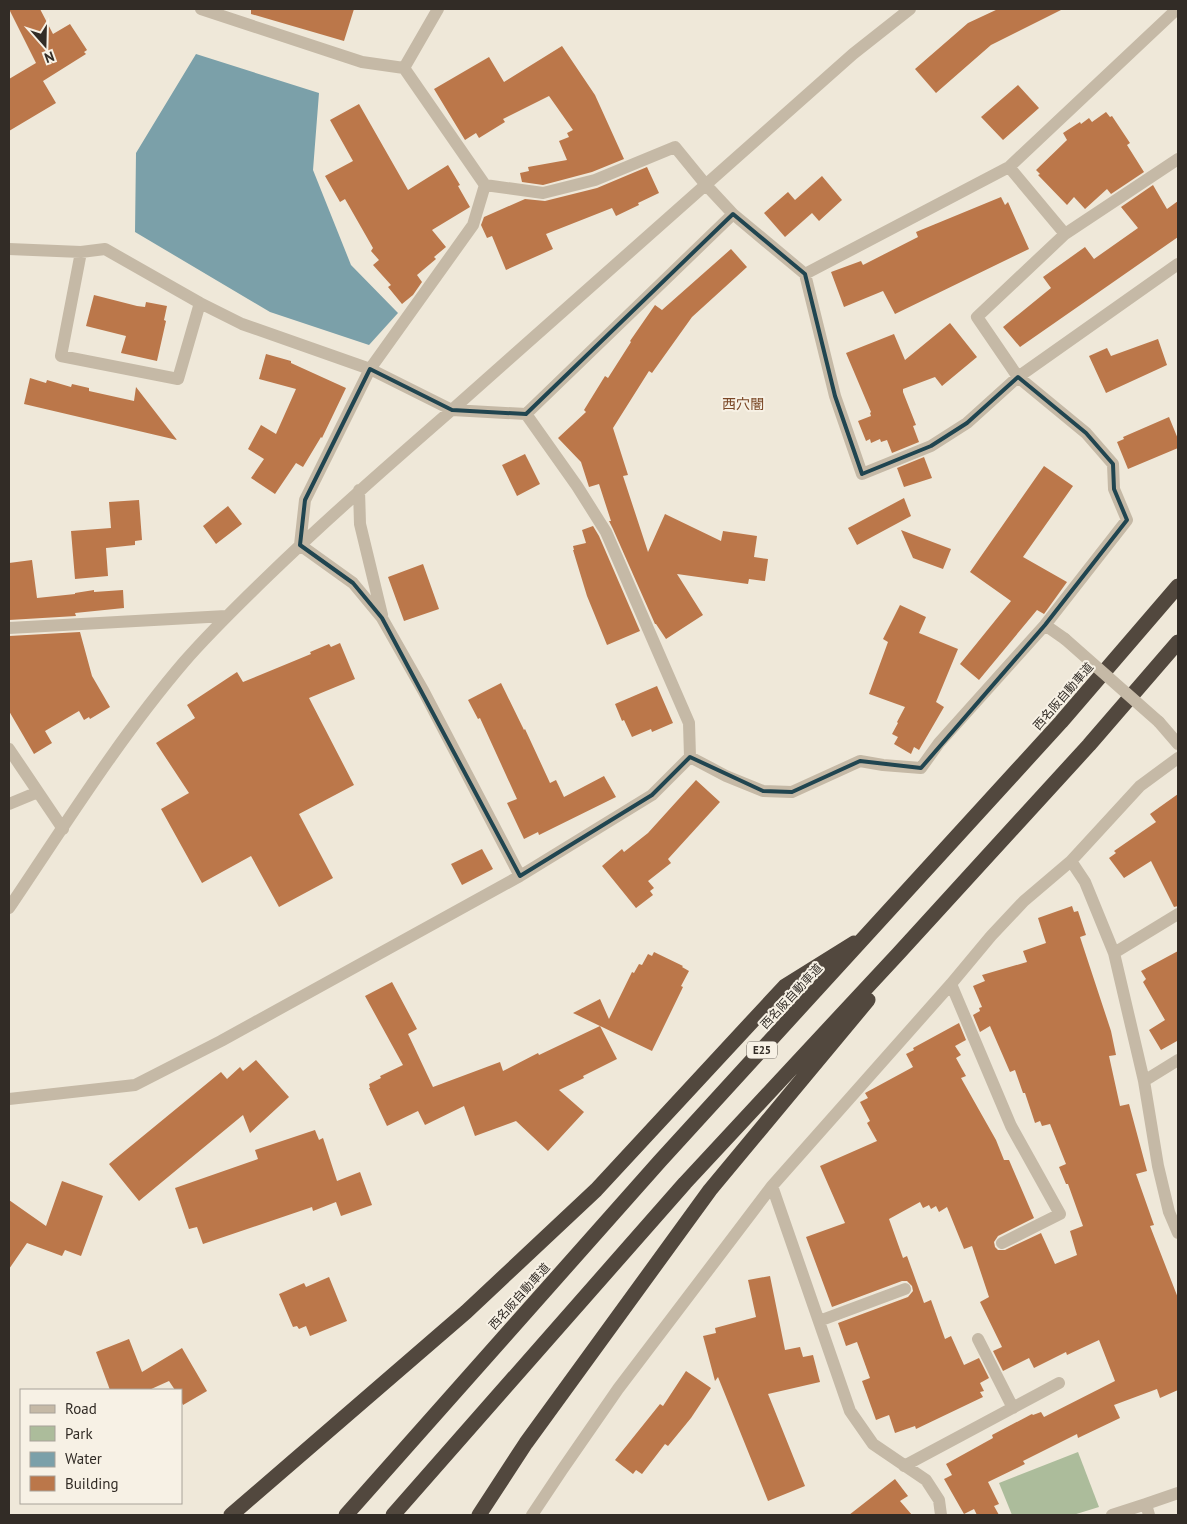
<svg xmlns="http://www.w3.org/2000/svg" width="1187" height="1524" font-family="'PT Sans','Noto Sans JP',sans-serif">
<rect width="100%" height="100%" fill="#efe8d9"/>
<path fill="#acbc9b" d="M1078,1452L1099,1507L1073,1515H1012L999,1483Z"/>
<path fill="#7ba0a9" d="M196,54L319,93L313,170L351,265L398,313L369,345L270,312L135,232L136,153Z"/>
<path fill="#bb774a" d="M9,9H40L53,34L70,24L87,50L84,52L86,54L43,81L56,103L9,131V79L36,63Z
M251,9H354L344,41L251,14Z
M998,9H1063L991,45L936,93L915,69L968,23Z
M562,46L595,95L624,159L592,172L543,185L522,182L520,173L529,171L528,167L567,160L559,141L569,137L567,133L573,130L549,96L503,119L505,122L479,138L476,133L465,140L434,89L489,57L504,82Z
M1018,85L1039,108L1003,140L981,117Z
M359,104L408,190L448,165L460,185L458,186L470,207L432,230L446,247L434,257L436,259L417,275L422,282L413,295L402,304L388,287L391,285L373,265L379,260L371,251L373,248L345,199L340,202L325,176L353,161L330,120Z
M1106,112L1110,117L1112,116L1130,143L1127,145L1144,172L1111,194L1107,189L1085,209L1074,197L1067,205L1038,175L1040,174L1036,170L1067,140L1063,133L1080,122L1081,124L1089,118L1092,122Z
M647,167L659,193L638,203L639,205L616,216L612,208L546,234L553,249L506,270L492,236L487,238L481,225L484,217L525,199L545,201L597,188Z
M822,176L842,200L819,221L812,213L785,237L764,213L788,192L795,200Z
M1153,185L1167,209L1178,201V237L1020,347L1003,327L1051,288L1043,277L1085,247L1094,259L1138,228L1121,207Z
M1001,197L1005,205L1008,202L1029,249L895,314L883,291L844,307L831,272L861,261L863,265L918,237L916,232Z
M731,249L747,267L692,317L652,373L649,371L613,428L628,475L623,476L648,552L665,514L721,541L723,531L757,536L754,557L768,559L765,581L749,579L748,584L677,574L703,615L666,639L656,624H655L613,529L609,521H611L599,484L589,487L581,462L558,438L586,412L584,410L605,376L608,378L631,342L630,341L655,305L662,310Z
M94,295L137,306L145,307L146,302L167,306L164,320L166,321L157,361L121,353L126,336L86,326Z
M950,323L977,357L942,386L935,377L903,389V392L916,425L913,426L919,442L892,453L887,440L881,442L880,439L871,443L870,439L866,441L858,421L871,416L870,413L871,412L846,353L894,334L905,360Z
M1158,339L1167,365L1106,393L1089,356L1107,348L1111,356Z
M266,354L291,361V363L346,388L322,438L321,437L303,467L296,463L275,494L251,478L264,459L248,449L261,425L276,434L296,389L259,379Z
M30,378L46,383L47,380L71,387L72,384L89,388V391L134,401L136,387L177,440L24,404Z
M1169,417L1178,439V448L1128,469L1117,442L1124,439L1123,437Z
M525,454L540,484L517,496L502,465Z
M924,457L932,478L904,487L897,468Z
M1044,466L1073,486L1023,557L1067,582L1044,614L1037,610L979,680L960,664L1011,601L970,572Z
M904,498L911,516L857,545L848,528Z
M139,500L142,540L135,541V545L106,548L108,576L75,579L71,531L111,528L109,502Z
M228,506L242,524L216,544L203,526Z
M593,526L599,536L640,631L607,645L587,596L573,550H574L573,546L586,543L582,530Z
M901,530L951,549L943,569L913,558Z
M32,560L37,598L75,594V593L94,590V592L123,590L124,608L75,613L76,616L9,620V563Z
M423,564L439,609L404,621L388,577Z
M900,605L926,617L919,633L958,649L936,702L944,707L919,750L914,747L911,754L894,744L898,737L892,734L898,723L897,722L905,707L869,694L888,642L883,639Z
M80,632L92,676L110,707L90,719L89,717L84,720L79,711L45,731L52,743L34,754L9,711V636Z
M340,643L355,679L309,698L354,785L299,814L333,878L279,907L251,856L202,883L161,809L189,793L156,743L195,718L187,705L237,672L243,682L311,654L310,652L329,644L331,647Z
M501,683L524,730L525,729L550,783L556,780L564,797L604,776L616,797L539,835L538,832L524,839L507,803L517,799L480,718L478,719L468,700Z
M657,686L673,723L652,732L651,729L632,737L624,720L622,721L615,704Z
M696,780L720,802L668,859L671,863L648,881L654,888L650,891L653,895L636,908L602,866L622,849L624,852L648,833Z
M1178,794V906L1174,907L1151,861L1124,878L1109,858L1116,853L1114,851L1156,822L1150,814Z
M482,849L493,869L462,885L451,864Z
M1072,906L1074,912L1078,911L1086,935L1080,937L1111,1031L1116,1055L1109,1056L1120,1106L1129,1104L1147,1171L1136,1174L1154,1225L1150,1226L1178,1298V1390L1160,1398L1157,1389L1114,1405L1120,1418L1078,1438L1077,1434L1023,1461L1025,1464L988,1482L999,1504L994,1506L999,1515H977L974,1509L964,1514L944,1479L952,1475L946,1464L993,1438L992,1435L1032,1414L1033,1415L1041,1412L1044,1417L1115,1381L1099,1340L1067,1355L1066,1352L1034,1368L1029,1358L1003,1371L993,1351L1002,1347L980,1302L989,1297L972,1246L964,1249L947,1207L939,1212L936,1206L931,1209L929,1205L923,1208L920,1202L889,1219L903,1258L907,1256L924,1303L931,1300L945,1339L951,1336L964,1365L979,1358L989,1378L980,1383L984,1391L980,1392L983,1397L916,1429L915,1426L895,1433L889,1415L876,1420L862,1381L870,1378L857,1342L846,1346L838,1323L908,1297L913,1291L912,1286L907,1281H902L832,1307L806,1237L845,1223L820,1166L877,1141L867,1123L870,1121L860,1102L868,1098L865,1093L913,1067L906,1054L914,1050L913,1048L959,1023L966,1040L955,1046L961,1055L956,1058L966,1076L961,1078L996,1140L1004,1160H1009L1034,1218L998,1236L994,1242L995,1247L998,1250H1005L1041,1233L1055,1264L1077,1255L1070,1231L1083,1226L1068,1184H1066L1059,1167L1066,1164L1050,1124L1042,1126L1040,1121L1035,1123L1025,1093H1023L1015,1070L1010,1072L990,1026L980,1032L973,1015L980,1011L979,1008L982,1007L973,986L985,981L982,975L1027,962L1023,951L1046,943L1038,918Z
M1178,951V1043L1177,1041L1161,1050L1149,1030L1165,1020L1143,982L1146,979L1141,971Z
M654,952L683,966L682,967L689,971L681,986L683,987L652,1051L573,1013L600,999L609,1019L632,972L634,973L639,964L642,965L648,954L652,956Z
M392,982L417,1029L408,1034L433,1087L500,1062L503,1071L538,1053L539,1055L600,1026L617,1059L583,1076L584,1078L559,1090L584,1112L548,1151L516,1121L475,1136L464,1106L425,1125L418,1111L387,1126L369,1088H370L369,1084L381,1078L380,1076L403,1065L365,996Z
M256,1060L289,1097L250,1133L243,1115L139,1201L109,1164L221,1072L227,1079L240,1067L243,1071Z
M315,1130L319,1140L323,1138L337,1181L360,1172L372,1205L341,1216L336,1202L313,1211L312,1207L203,1244L197,1227L189,1229L175,1188L258,1159L255,1150Z
M62,1181L103,1196L81,1256L65,1250L62,1256L27,1243L9,1269V1200L46,1226Z
M770,1276L785,1350L800,1347L803,1357L813,1355L820,1382L768,1394L805,1486L768,1501L718,1377L715,1381L703,1336L716,1333L715,1328L756,1317L748,1280Z
M329,1277L347,1321L310,1336L306,1326L299,1329L297,1326L293,1327L279,1294L304,1283L306,1287Z
M129,1339L142,1372L182,1348L207,1391L183,1405L181,1401V1390H175L169,1381L149,1390H110L96,1352Z
M686,1371L711,1388L691,1418L668,1446L665,1444L642,1474L636,1470L633,1474L615,1460L660,1404L663,1406Z
M895,1479L908,1496L900,1501L912,1515H849Z"/>
<g fill="none" stroke-linecap="round" stroke-linejoin="round">
<path stroke="#c5b9a6" stroke-width="12" d="M201,9L362,62L404,68L485,185L543,193L595,180L675,147L706,185L733,214
M404,68L438,9
M1178,159L1065,234L977,317L1018,377L1178,264
M1009,167L1065,234
M485,185L473,225L370,369L305,500L300,545L353,583L382,618L424,692L520,876
M9,249L81,252L105,249L200,303L242,324L370,369L452,410L526,414L733,214L805,274L1009,167L1177,9
M81,252L61,356L178,379L200,303
M359,490L360,524L382,615
M1045,625L1065,639
M9,628L226,616
M1159,722L1178,744
M9,749L63,829
M690,757L726,776L763,791L792,792L860,761L883,765L921,768L939,743L1045,625L1127,520L1114,489L1113,464L1086,433L1018,377L967,423L931,446L862,474L835,396L805,274
M9,804L38,792
M1071,861L1085,882L1114,953L1144,1081L1158,1166L1169,1212L1178,1233
M9,908C65,825 119,738 184,662C211,631 240,603 269,575C329,517 391,463 454,408C587,291 720,173 853,54L910,9
M1114,953L1178,914
M951,984L1011,1126L1060,1214L1002,1243
M1144,1081L1178,1060
M9,1099L135,1085L221,1041L520,876L652,795L690,757L689,723L606,532L577,486L526,414
M772,1186L850,1411L873,1444L926,1480L939,1500L941,1515
M819,1321L905,1289
M978,1339L1013,1408
M904,1466L1059,1383
M1146,1504L1178,1493
M532,1515L562,1470L618,1389L772,1186L951,984L991,936L1024,901L1071,861L1140,786L1178,758
M1112,1515L1146,1504L1149,1515"/>
<path stroke="#52483e" stroke-width="15" d="M231,1515L466,1312L596,1190L785,986L854,943
M346,1515L660,1161L1061,722L1178,586
M393,1515L685,1183L898,954L1089,745L1178,642
M479,1515L526,1443L710,1190L868,1000"/>
<path stroke="#c5b9a6" stroke-width="12" d="M1065,639L1159,722"/>
</g>
<path fill="none" stroke="#204550" stroke-width="4" stroke-linejoin="round" d="M733,214L805,274L835,396L862,474L931,446L967,423L1018,377L1086,433L1113,464L1114,489L1127,520L1045,625L921,768L860,761L792,792L763,791L690,757L652,795L520,876L382,618L353,583L300,545L305,500L370,369L452,410L526,414Z"/>
<g text-anchor="middle" dominant-baseline="central" stroke-width="4" stroke-linejoin="round" paint-order="stroke">
<rect fill="#f7f1e5" stroke="#6d675f" stroke-width="1" x="747" y="1041.5" width="30" height="17" rx="4"/>
<g font-size="11" font-weight="bold" fill="#322c26">
<text x="762" y="1050">E25</text>
</g>
<g font-size="12" fill="#322c26" stroke="#f7f1e5">
<text transform="translate(1063 696) rotate(-49)">西名阪自動車道</text>
<text transform="translate(791 996) rotate(-47)">西名阪自動車道</text>
<text transform="translate(519 1296) rotate(-48)">西名阪自動車道</text>
</g>
<g font-size="14" fill="#7a4726" stroke="#f7f1e5">
<text x="743" y="404">西穴闇</text>
</g>
</g>
<rect width="1187" height="1524" fill="none" stroke="#322c26" stroke-width="20"/>
<rect x="20" y="1389" width="162" height="115" fill="#f7f1e5" stroke="#a8a299"/>
<rect x="30" y="1405" width="25" height="8" fill="#c5b9a6" stroke="#a8a299"/>
<text x="65" y="1414" font-size="15" fill="#322c26">Road</text>
<rect x="30" y="1426" width="25" height="15" fill="#acbc9b" stroke="#a8a299"/>
<text x="65" y="1439" font-size="15" fill="#322c26">Park</text>
<rect x="30" y="1452" width="25" height="15" fill="#7ba0a9" stroke="#a8a299"/>
<text x="65" y="1464" font-size="15" fill="#322c26">Water</text>
<rect x="30" y="1476" width="25" height="15" fill="#bb774a" stroke="#a8a299"/>
<text x="65" y="1489" font-size="15" fill="#322c26">Building</text>
<g transform="translate(45 45) rotate(160)" stroke="#f7f1e5" stroke-width="4" paint-order="stroke">
<path d="M0-4L9 19L0 12L-9 19Z" fill="#322c26"/>
<text y="-8" font-size="14" font-weight="bold" text-anchor="middle" fill="#322c26">N</text>
</g>
</svg>
